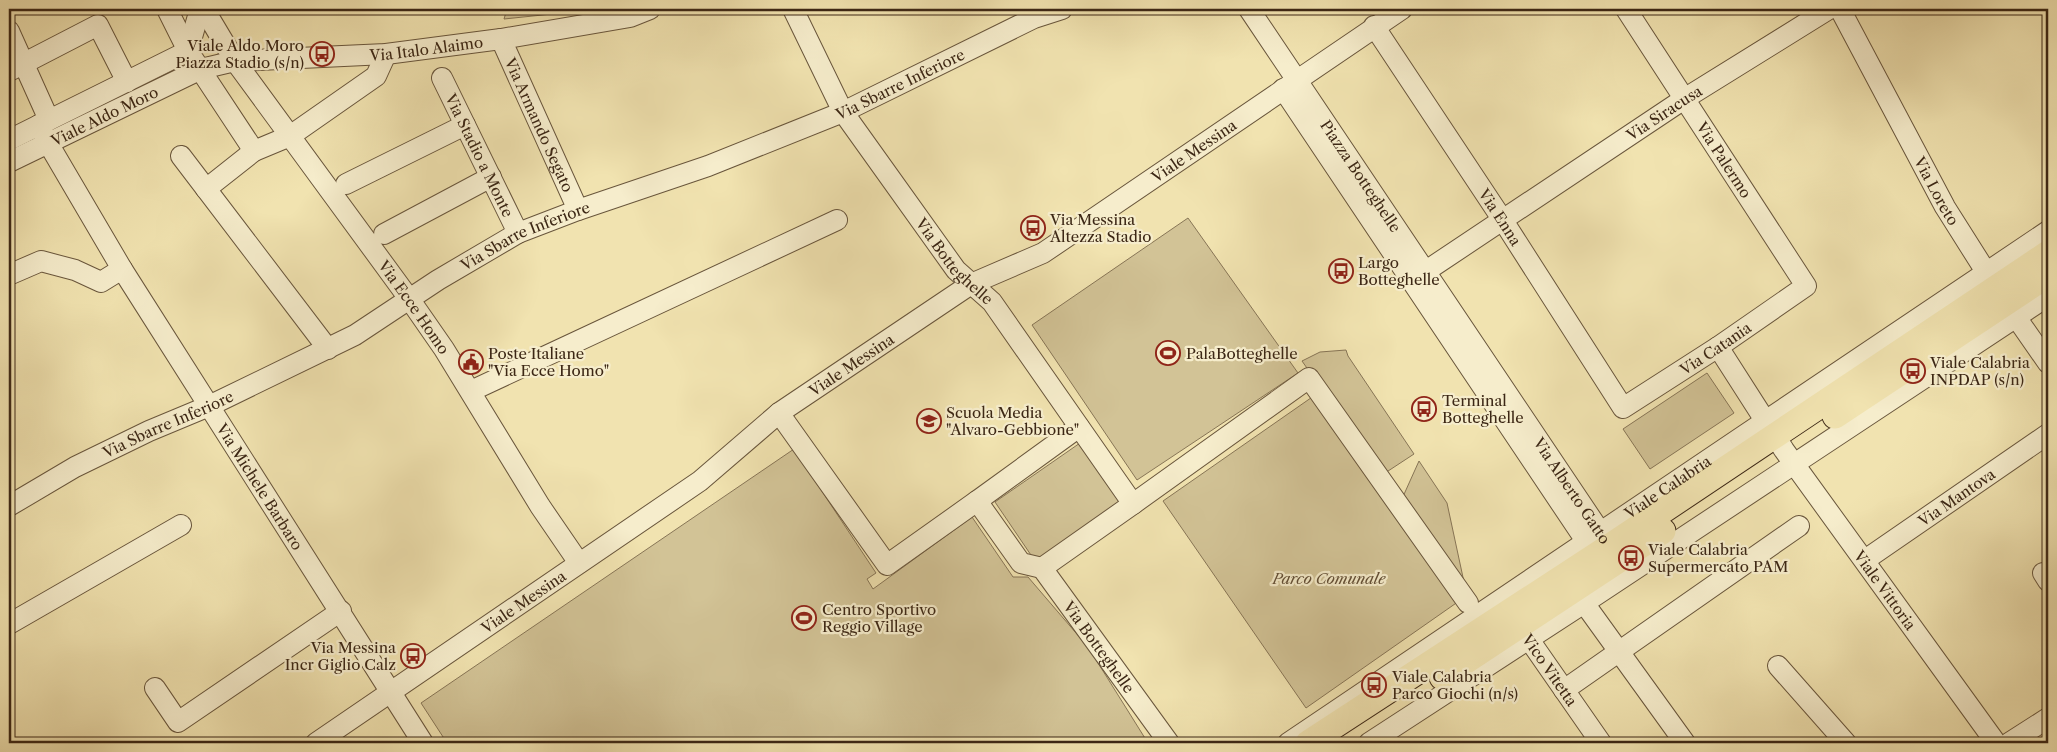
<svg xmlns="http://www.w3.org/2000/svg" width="2057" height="752" font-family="'Libre Caslon Text',serif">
<rect width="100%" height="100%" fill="#f1e3b0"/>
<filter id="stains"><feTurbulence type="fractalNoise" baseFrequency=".004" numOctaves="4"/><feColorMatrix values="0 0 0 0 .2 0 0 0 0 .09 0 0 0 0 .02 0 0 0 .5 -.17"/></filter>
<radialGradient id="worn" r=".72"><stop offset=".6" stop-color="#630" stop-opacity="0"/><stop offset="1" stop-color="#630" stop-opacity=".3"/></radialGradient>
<path fill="#d2c396" stroke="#877556" d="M507,9H600L504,19Z
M1188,218L1298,373L1137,480L1032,325Z
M1346,350L1348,356L1414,454L1382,475L1302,361L1320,352Z
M1707,373L1734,413L1650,469L1623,429Z
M1318,393L1462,599L1306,708L1163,501Z
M1080,443L1120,502L1035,561L995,502Z
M794,449L876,573L867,579L873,589L972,517L1013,577H1028L1088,647L1148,743H447L421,703Z
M1419,461L1447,503L1467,596L1401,501Z"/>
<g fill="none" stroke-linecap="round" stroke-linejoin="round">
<defs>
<g id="minor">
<path d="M167,9L188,51L254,151L290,136L376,76L386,54"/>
<path id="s1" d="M204,9L235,61L410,300L444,349L540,506L579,563"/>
<path id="s2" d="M793,9L843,112L956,270L992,302L1133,504L1042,568L1169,743"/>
<path id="s3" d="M1249,9L1607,542"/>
<path id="s4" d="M1840,9L1945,207L1993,283"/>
<path id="s5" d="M1374,26L1502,219L1623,408L1718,347L1806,286L1626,9"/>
<path d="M9,31L49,120"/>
<path id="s6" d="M501,39L578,210"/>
<path d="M188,51L200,9"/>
<path d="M9,71L98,25L127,82"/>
<path id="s7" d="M442,78L518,233"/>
<path d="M1283,89L1594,553"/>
<path id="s8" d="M39,125L48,143L122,269L423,743"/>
<path d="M9,140L188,51"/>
<path d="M181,156L328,349"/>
<path id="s9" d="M9,162L201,69L235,61L386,54L501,39L630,17L650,9"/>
<path d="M346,184L465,125"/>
<path d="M206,189L254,151"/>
<path d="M384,234L491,177"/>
<path id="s10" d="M1426,271L1684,99L1829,9"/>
<path d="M11,274L41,261L75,270L101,282L122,269"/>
<path d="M2009,307L2048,363"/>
<path id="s11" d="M1718,347L1784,450L1996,743"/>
<path d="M471,391L837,220"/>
<path d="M779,413L887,565L977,501"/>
<path d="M1133,504L1309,378L1468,603"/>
<path id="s12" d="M9,506L75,467L149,431L209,406L355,335L438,280L518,233L578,210L708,166L843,112L1034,18L1062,9"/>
<path id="s13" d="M1865,560L2048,434"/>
<path d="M1042,568L1021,563L977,501L1079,427"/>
<path d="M2043,573L2048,581"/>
<path d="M1584,603L1685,743"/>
<path d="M9,624L181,525"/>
<path id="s14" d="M1521,628L1601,743"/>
<path d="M1778,666L1846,743"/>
<path d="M155,688L178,722L341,611"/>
<path d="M1564,690L1799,526"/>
<path id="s15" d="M316,743L700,481L779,413L971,284L1043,253L1402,9"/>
<path id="s16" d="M1288,743C1540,571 1795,402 2048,231"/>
<path d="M1369,743L1584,603L2048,296"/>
<path d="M2009,743L2048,718"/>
</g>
<path id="major" d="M1835,416L2048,275
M1442,677L1663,531
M1308,743L1610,546L2048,253"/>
</defs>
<use href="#minor" stroke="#69563c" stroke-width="22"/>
<use href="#major" stroke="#3c2715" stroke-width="27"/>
<use href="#minor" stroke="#f6edcc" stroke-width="20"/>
<use href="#major" stroke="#f1e3b0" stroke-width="25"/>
</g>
<defs>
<symbol id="bus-ring" viewBox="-11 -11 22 22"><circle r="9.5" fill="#f6edcc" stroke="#8f2418" stroke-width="1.5"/><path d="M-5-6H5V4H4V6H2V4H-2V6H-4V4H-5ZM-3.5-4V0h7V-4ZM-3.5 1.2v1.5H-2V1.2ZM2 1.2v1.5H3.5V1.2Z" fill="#8f2418"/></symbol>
<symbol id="stadium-ring" viewBox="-11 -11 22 22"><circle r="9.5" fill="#f6edcc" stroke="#8f2418" stroke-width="1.5"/><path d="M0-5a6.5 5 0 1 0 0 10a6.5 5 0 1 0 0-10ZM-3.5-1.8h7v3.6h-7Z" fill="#8f2418"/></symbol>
<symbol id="civic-ring" viewBox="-11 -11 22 22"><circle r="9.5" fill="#f6edcc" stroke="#8f2418" stroke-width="1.5"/><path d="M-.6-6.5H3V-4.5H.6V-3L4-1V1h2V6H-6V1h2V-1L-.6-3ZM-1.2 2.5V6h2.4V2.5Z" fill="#8f2418"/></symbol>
<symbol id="school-ring" viewBox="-11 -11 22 22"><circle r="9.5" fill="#f6edcc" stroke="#8f2418" stroke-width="1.5"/><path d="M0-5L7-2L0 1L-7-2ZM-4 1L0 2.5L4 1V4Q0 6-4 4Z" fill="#8f2418"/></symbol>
</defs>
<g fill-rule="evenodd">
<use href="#bus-ring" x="308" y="40" width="28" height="28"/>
<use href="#bus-ring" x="1019" y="214" width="28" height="28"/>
<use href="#bus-ring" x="1327" y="257" width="28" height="28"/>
<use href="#stadium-ring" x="1154" y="339" width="28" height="28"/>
<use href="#civic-ring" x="457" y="348" width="28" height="28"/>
<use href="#bus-ring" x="1899" y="357" width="28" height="28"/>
<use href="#bus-ring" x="1410" y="395" width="28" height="28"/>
<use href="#school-ring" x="915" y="407" width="28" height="28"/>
<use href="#bus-ring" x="1617" y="544" width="28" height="28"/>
<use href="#stadium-ring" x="790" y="604" width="28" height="28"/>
<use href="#bus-ring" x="399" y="642" width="28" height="28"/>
<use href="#bus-ring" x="1360" y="671" width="28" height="28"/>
</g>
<g text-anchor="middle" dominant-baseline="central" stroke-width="4.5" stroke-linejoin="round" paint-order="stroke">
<g font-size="15" fill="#3c2715" stroke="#f6edcc" text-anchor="start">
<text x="304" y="45" text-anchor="end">Viale Aldo Moro<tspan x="304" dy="17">Piazza Stadio (s/n)</tspan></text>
<text x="1050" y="219">Via Messina<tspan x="1050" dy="17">Altezza Stadio</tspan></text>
<text x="1358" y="262">Largo<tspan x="1358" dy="17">Botteghelle</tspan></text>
<text x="488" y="353">Poste Italiane<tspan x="488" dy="17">"Via Ecce Homo"</tspan></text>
<text x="1186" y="353">PalaBotteghelle</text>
<text x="1930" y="362">Viale Calabria<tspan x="1930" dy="17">INPDAP (s/n)</tspan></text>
<text x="1442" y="400">Terminal<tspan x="1442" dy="17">Botteghelle</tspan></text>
<text x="946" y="412">Scuola Media<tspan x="946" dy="17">"Alvaro-Gebbione"</tspan></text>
<text x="1648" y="549">Viale Calabria<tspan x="1648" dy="17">Supermercato PAM</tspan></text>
<text x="822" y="609">Centro Sportivo<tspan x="822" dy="17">Reggio Village</tspan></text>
<text x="396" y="647" text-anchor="end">Via Messina<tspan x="396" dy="17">Incr Giglio Calz</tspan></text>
<text x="1392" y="676">Viale Calabria<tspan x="1392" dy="17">Parco Giochi (n/s)</tspan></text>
</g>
<g font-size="15" fill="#3c2715" stroke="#f6edcc">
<text stroke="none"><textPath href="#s9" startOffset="440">Via Italo Alaimo</textPath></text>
<text stroke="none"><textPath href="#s12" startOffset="989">Via Sbarre Inferiore</textPath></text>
<text stroke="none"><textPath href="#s10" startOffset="286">Via Siracusa</textPath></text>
<text stroke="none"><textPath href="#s9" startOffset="106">Viale Aldo Moro</textPath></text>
<text stroke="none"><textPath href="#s6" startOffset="94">Via Armando Segato</textPath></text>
<text stroke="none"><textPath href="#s15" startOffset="1061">Viale Messina</textPath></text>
<text stroke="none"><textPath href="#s7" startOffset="86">Via Stadio a Monte</textPath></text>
<text transform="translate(1724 160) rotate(57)">Via Palermo</text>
<text stroke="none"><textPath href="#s3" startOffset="201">Piazza Botteghelle</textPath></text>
<text stroke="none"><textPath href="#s4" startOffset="206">Via Loreto</textPath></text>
<text stroke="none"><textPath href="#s5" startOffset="229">Via Enna</textPath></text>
<text stroke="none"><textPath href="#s12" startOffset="584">Via Sbarre Inferiore</textPath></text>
<text stroke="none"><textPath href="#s2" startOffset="301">Via Botteghelle</textPath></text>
<text stroke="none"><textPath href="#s1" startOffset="365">Via Ecce Homo</textPath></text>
<text stroke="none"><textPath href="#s5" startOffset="566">Via Catania</textPath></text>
<text stroke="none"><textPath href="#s15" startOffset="656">Viale Messina</textPath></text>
<text stroke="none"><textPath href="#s12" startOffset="179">Via Sbarre Inferiore</textPath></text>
<text stroke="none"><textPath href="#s8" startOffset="424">Via Michele Barbaro</textPath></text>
<text stroke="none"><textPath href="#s16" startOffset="458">Viale Calabria</textPath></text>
<text stroke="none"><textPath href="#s3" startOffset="580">Via Alberto Gatto</textPath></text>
<text stroke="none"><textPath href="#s13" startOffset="111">Via Mantova</textPath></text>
<text stroke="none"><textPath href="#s11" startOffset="295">Viale Vittoria</textPath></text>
<text stroke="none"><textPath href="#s15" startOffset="251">Viale Messina</textPath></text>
<text stroke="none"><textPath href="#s2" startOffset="812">Via Botteghelle</textPath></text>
<text stroke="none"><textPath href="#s14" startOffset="51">Vico Vitetta</textPath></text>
</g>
<g font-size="15" font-style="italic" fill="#624e35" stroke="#f6edcc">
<text x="1329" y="578">Parco Comunale</text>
</g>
</g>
<rect width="2057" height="752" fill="none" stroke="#f1e3b0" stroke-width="30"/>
<rect x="10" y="10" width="2037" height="732" fill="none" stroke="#3c2715" stroke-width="2.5"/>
<rect x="15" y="15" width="2027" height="722" fill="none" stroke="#3c2715"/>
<rect width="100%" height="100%" filter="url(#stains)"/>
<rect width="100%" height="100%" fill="url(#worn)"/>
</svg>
